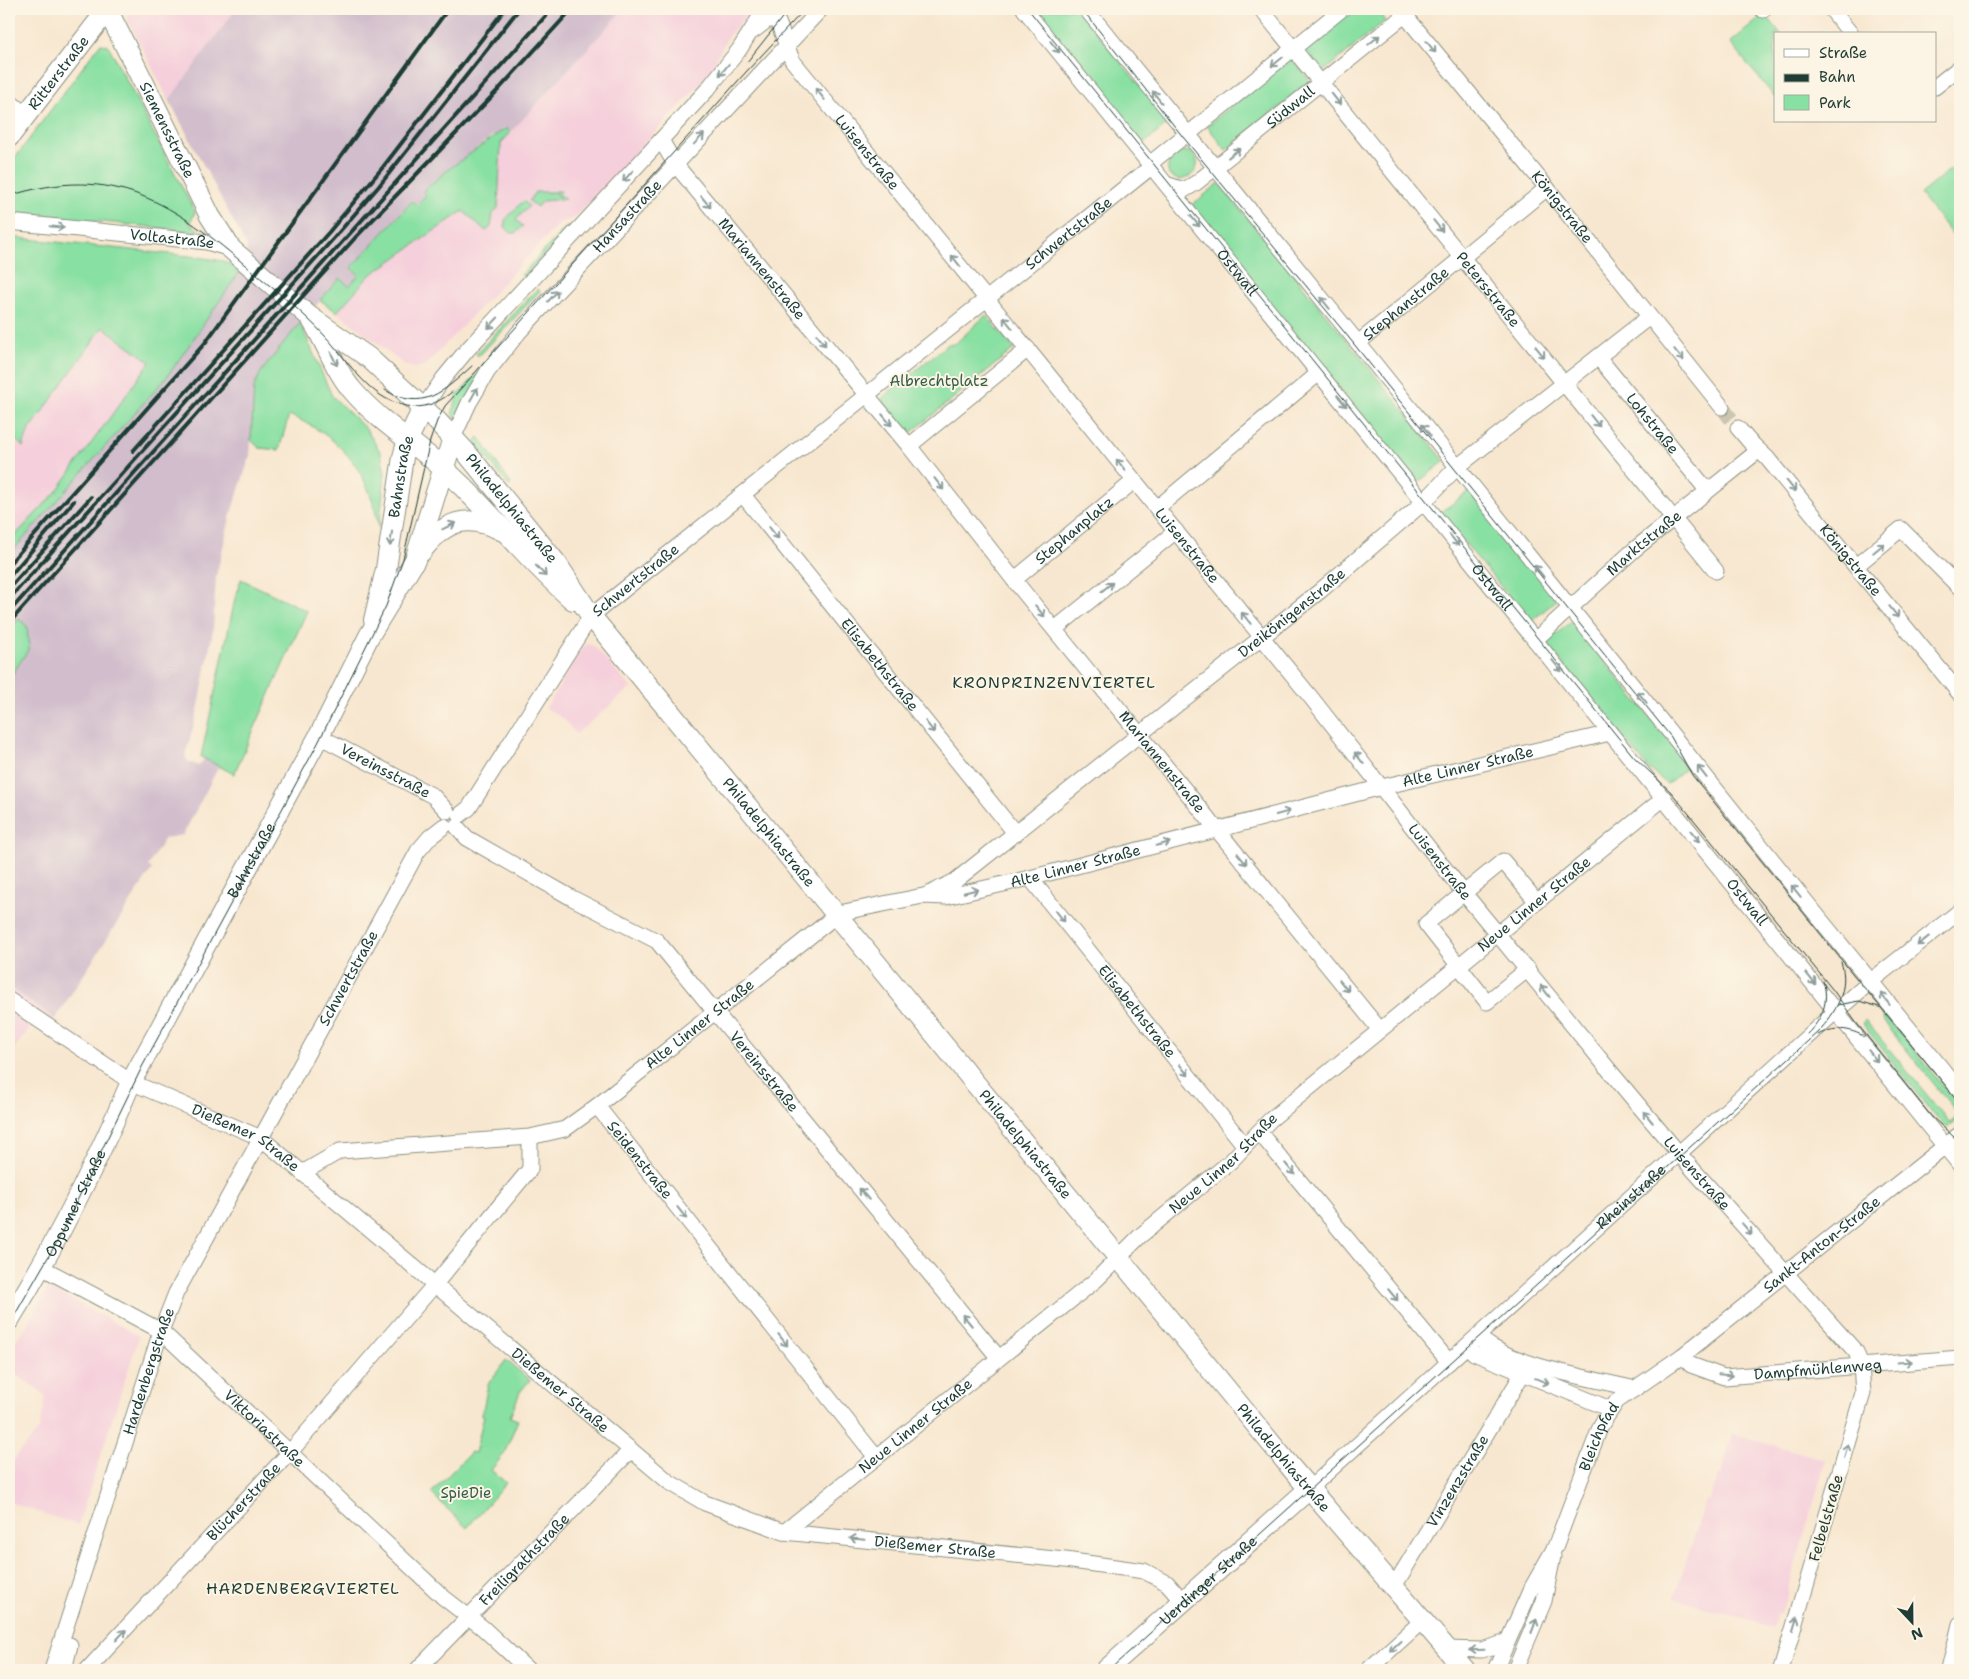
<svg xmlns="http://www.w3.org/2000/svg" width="1969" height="1679" font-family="'Shantell Sans',sans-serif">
<rect width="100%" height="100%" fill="#fcf5e5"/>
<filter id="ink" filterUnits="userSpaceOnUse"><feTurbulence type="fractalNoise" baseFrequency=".02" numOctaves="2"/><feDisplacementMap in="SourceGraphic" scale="10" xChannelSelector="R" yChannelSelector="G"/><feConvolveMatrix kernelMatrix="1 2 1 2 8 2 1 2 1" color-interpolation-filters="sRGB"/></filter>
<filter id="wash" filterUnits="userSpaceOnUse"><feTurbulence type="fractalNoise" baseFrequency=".0096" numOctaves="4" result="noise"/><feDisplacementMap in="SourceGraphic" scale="20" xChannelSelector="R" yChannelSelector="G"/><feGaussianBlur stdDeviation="1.12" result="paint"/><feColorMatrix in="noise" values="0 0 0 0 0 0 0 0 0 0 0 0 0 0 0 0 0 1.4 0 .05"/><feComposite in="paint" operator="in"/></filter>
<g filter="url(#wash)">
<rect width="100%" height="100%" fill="#f8e7d0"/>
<path fill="#f5cfdb" d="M131,9H236L169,100L127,19Z
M624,9H753L728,36L707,77L573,219L560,222L426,365L416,368L406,366L337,312L370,276L463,211L486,231L491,228V220L498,208L501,143Z
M104,327L150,362L56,492L9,542V438L13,437L23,446L28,432Z
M588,644L594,646L631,688L576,734L564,719L546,708L583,647Z
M9,987L55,1019L29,1029L9,1055Z
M48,1287L139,1336L78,1525L9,1502V1465L39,1430L46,1398L43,1393L9,1370V1349L26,1327Z
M1732,1433L1826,1460L1781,1614L1777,1613L1773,1628L1674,1598L1706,1500L1710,1501L1718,1475L1721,1476Z"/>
<path fill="#d1bdcc" d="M236,9H624L511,132L505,127L497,135L492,136L423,191L426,195L417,204L412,200L351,268L358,275L349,286L339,278L261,372L254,387L250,456L231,514L216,576L213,630L199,706L185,756L188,762L199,766L204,759L219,766L183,835L165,838L148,866L152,869L55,1019L9,987V542L56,492L223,261L241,269L247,247L169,100Z"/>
<path fill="#89e0a3" stroke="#548e6c" d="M1032,9H1077L1170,122L1141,146Z
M1353,9H1376L1385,21L1323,72L1304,49Z
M1765,14L1781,34H1775V97L1730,43Z
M100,44L108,45L195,212L190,224L199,230L197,232L9,212V166Z
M1291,58L1311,82L1226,150L1207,126Z
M506,128L511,132L501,143L498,208L493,214L491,227L486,231L463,211L369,276L337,312L320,300L340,278L349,286L359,275L351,268L412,201L417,205L426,195L423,191L449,169Z
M1183,151L1191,152L1196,157C1201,170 1190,179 1178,180L1169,175C1165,163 1172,155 1183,151Z
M1951,169L1960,180V245L1920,194Z
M1219,183L1445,461L1416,484L1191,206Z
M554,191H561L559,194L565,199L542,201L537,207L529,201L535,192H553L560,198Z
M523,201L529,206L516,220L523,226L516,233H511L505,227V220Z
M566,227V233L523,277L521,275Z
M9,237L198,257L223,261L241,270L167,377L9,555V542L56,492L150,362L103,327L28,432L23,447L13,437L9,438Z
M537,289L540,291L479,356L476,354Z
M986,315L1014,349L909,434L882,401L883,397L948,344H955Z
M300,323L332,396L366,429L381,453L385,474L379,528C369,471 342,437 289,415L279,450L259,448L251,440L254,387L261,372Z
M479,372L481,375L455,419L452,414L458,395Z
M479,437L511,484L509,486L475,443Z
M1469,491L1557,600L1530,622L1440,513Z
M241,579L307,611L234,774L201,757L235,599Z
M19,619L27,626L29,649L9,679V630Z
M1572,621L1676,749L1685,769L1667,784L1648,768L1546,643Z
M1880,1009L1960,1107V1118L1947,1128L1932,1113L1862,1023L1865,1020L1950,1123L1959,1115L1884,1022Z
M506,1360L530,1380L520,1392L510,1417L518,1420L504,1454L491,1470L506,1483L467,1528L431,1493L471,1452L475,1453L484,1416L482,1415L488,1384Z"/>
</g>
<g filter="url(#ink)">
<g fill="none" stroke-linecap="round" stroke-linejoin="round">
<path stroke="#cdc5b1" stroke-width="15" stroke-dasharray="15 8" stroke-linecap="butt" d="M1722,407L1738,428"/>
<defs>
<g id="minor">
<path id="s1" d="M1024,9L1960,1165"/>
<path d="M1086,9L1358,343L1798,892L1960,1091"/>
<path id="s2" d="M1261,9L1716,571"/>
<path id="s3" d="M1400,9L1547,188L1722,407"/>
<path d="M1762,9L1763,10"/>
<path d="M1831,9L1851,34"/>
<path id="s4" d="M753,31L769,19L778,22L792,60L1313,700L1464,893L1614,1076L1681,1156L1856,1352L1861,1365L1863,1393L1781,1670"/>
<path d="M1935,87L1960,67"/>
<path d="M9,101L26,115"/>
<path id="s5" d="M661,140L675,164L909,446L1014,580L1380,1030"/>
<path id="s6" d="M1166,184L1184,190L1196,183L1411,10"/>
<path id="s7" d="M9,222L207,242L231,249"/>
<path id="s8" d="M1358,343L1547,188"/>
<path id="s9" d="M1598,357L1707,490"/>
<path d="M423,408L443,379L467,350L707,90L739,50L765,9"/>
<path id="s10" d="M1738,428L1749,441L1767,458L1960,694"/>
<path id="s11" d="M453,438L469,403L488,371L519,332L821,9"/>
<path d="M909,446L1028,349"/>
<path id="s12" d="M743,495L1016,834"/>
<path d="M1157,508L1319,373"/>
<path d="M1856,566L1901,529L1960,588"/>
<path id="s13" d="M1014,580L1134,481"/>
<path d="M1055,629L1176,531"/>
<path id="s14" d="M1535,640L1635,549L1758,451"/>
<path id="s15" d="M319,736L433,796L447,811"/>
<path id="s16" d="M460,815L469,808L591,616L1151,167L1152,162L1183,137L1187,135L1342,9"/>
<path id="s17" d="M457,827L467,838L572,898L657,941L998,1357"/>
<path id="s18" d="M1030,878L1245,1146"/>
<path id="s19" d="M925,896L955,881L1320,591L1424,502L1456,468L1649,317"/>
<path d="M1528,969L1487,1002L1426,924L1503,861L1537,902"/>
<path id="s20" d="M9,1000L131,1082L261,1138L669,1482L705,1503L784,1532L1065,1560L1144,1571L1167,1583L1183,1601"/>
<path id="s21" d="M597,1106L875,1456"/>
<path d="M1259,1132L1449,1362"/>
<path id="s22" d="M302,1173L340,1151L530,1137L565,1129L597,1106L839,913L923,896L946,897L1030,878L1382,787L1610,733"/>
<path id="s23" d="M41,1267L161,1331L443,1597L483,1628L528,1670"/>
<path d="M1478,1336C1504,1365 1596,1379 1635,1389"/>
<path d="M1467,1346L1474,1353L1610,1409"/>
<path id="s24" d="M1682,1356L1691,1365L1724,1377L1960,1358"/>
<path id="s25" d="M1309,1489L1816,1029L1871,981L1960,911"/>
<path id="s26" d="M784,1532L1096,1280L1140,1236L1231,1161L1270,1120L1664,798"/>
<path id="s27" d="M1393,1588L1523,1373"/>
<path d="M1446,1649L1482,1650L1507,1642"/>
<path id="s28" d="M52,1670L161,1331L176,1293L418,851L430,837L444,826"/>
<path d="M64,1670L70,1645"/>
<path id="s29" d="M87,1670L291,1451L436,1283L530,1169V1137"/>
<path id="s30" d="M417,1670L631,1450"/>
<path d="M1368,1670L1422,1621"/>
<path id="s31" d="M1495,1670L1530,1591L1555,1547L1601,1425L1617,1401L1682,1356L1960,1134"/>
<path d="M1515,1670L1544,1601L1553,1556"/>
<path d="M1949,1670L1960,1624"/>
</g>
<g id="major">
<path id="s32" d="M107,9L210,216L231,249L309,316L369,358L437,421L465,451L557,564L591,616L1293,1470L1465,1670"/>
<path id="s33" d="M9,137L108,9"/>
<path d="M313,322C327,344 336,372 353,391C383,426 427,450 459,483C498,521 532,564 573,600"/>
<path d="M421,552C444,521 467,512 503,531"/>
<path id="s34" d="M374,620L386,569L403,457L408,439L423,408"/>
<path id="s35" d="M9,1320C56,1245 96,1164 131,1082L319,736L369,636L415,560L453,438"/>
<path d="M1106,1670L1309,1489"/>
</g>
</defs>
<use href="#minor" stroke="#8c9282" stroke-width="17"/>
<use href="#major" stroke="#8c9282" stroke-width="22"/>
<use href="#minor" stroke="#fff" stroke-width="15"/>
<use href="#major" stroke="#fff" stroke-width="20"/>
<g stroke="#1f3d34" stroke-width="1">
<path d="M1028,9L1634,757L1671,792L1833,990L1855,1021L1931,1116L1955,1138"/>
<path d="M1082,9L1183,137L1345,333L1671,737L1692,775L1852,973L1960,1103"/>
<path d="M747,62L789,9"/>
<path d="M9,196C115,162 174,204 251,270C276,291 303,312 325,336C346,358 366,393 396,403C418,411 434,406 452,392"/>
<path d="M385,390C423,413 444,391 472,366"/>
<path d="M1838,1005L1859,1001L1879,1007"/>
<path d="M1807,1034C1822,1020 1830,1001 1823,981"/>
<path d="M1818,1035C1833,1026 1850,1028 1865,1037"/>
<path id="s36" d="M9,1325L58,1240L142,1067L318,743L386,606L403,559L430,441L437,421L445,406L746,72L805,9"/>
<path id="s37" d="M1109,1670L1818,1032C1836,1013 1850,988 1841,962"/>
</g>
<path stroke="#1f3d34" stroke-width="4" d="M133,451L329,232L383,167L505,9
M9,564L205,343L448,9
M9,577L74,501
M9,588L91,497
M9,599L334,238L379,186L519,9
M9,612L552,9
M9,623L355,238L500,88L572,9"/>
</g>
<defs><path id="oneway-shaft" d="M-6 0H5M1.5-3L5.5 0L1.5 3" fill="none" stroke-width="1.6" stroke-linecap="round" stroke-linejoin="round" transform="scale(1.25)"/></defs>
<g stroke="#8f9e9a">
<use href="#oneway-shaft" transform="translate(1374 40) rotate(-39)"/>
<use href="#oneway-shaft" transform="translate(1055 47) rotate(51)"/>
<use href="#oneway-shaft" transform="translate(1431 47) rotate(51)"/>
<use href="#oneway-shaft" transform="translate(1277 62) rotate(141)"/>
<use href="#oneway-shaft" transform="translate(724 70) rotate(129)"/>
<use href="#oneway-shaft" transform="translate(820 94) rotate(-129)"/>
<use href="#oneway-shaft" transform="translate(1157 97) rotate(-128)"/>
<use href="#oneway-shaft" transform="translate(1336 99) rotate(52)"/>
<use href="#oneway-shaft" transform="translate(699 139) rotate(-46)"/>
<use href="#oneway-shaft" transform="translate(1234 153) rotate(-38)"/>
<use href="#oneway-shaft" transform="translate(628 176) rotate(133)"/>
<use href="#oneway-shaft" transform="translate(706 202) rotate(50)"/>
<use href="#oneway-shaft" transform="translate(1195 221) rotate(51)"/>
<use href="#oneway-shaft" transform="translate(1438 226) rotate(51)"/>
<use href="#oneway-shaft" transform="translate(57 227) rotate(6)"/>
<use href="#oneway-shaft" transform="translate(956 261) rotate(-129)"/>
<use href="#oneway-shaft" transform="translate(553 296) rotate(-47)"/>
<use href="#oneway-shaft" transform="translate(1325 303) rotate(-129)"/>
<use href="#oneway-shaft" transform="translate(493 323) rotate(133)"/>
<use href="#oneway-shaft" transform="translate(1008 323) rotate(-129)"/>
<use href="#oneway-shaft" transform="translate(821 340) rotate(51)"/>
<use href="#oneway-shaft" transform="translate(1540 352) rotate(51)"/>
<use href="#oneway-shaft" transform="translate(1679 355) rotate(51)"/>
<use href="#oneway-shaft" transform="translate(334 359) rotate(64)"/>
<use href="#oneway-shaft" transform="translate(474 394) rotate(-60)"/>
<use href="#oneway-shaft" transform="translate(1342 401) rotate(51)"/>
<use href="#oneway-shaft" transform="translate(887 420) rotate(50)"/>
<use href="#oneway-shaft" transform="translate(1595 421) rotate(51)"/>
<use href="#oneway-shaft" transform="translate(1426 430) rotate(-129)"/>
<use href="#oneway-shaft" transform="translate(1121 465) rotate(-129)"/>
<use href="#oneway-shaft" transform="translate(939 484) rotate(52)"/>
<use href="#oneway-shaft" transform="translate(1791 486) rotate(51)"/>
<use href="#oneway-shaft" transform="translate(449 526) rotate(-26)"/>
<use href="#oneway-shaft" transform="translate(774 533) rotate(51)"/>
<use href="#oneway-shaft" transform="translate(391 539) rotate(98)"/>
<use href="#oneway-shaft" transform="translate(1454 540) rotate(51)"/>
<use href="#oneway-shaft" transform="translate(1879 548) rotate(-39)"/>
<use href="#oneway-shaft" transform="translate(541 571) rotate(47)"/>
<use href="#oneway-shaft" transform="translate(1539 571) rotate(-129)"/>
<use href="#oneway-shaft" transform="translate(1107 587) rotate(-39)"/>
<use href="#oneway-shaft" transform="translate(1040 611) rotate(50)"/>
<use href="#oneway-shaft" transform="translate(1894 612) rotate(51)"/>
<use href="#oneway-shaft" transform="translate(1246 618) rotate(-129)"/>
<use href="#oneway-shaft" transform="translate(1557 666) rotate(51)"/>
<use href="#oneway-shaft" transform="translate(1642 697) rotate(-129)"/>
<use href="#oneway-shaft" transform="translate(930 727) rotate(51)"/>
<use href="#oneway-shaft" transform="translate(1359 758) rotate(-128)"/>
<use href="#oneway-shaft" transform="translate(1702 772) rotate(-128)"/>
<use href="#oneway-shaft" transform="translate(1283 813) rotate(-15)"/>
<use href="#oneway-shaft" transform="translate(1695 836) rotate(51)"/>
<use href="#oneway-shaft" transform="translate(1163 844) rotate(-14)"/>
<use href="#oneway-shaft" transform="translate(1242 859) rotate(51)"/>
<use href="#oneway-shaft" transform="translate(971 891) rotate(-13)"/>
<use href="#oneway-shaft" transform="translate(1796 891) rotate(-129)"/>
<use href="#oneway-shaft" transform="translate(1060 916) rotate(51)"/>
<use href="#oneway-shaft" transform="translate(1923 941) rotate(142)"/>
<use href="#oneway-shaft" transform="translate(1811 979) rotate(51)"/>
<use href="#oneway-shaft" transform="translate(1344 986) rotate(51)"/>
<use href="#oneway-shaft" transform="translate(1545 991) rotate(-128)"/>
<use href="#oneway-shaft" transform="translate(1885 999) rotate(-128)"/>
<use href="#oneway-shaft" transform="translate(1873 1056) rotate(51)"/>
<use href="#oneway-shaft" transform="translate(1184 1070) rotate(51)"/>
<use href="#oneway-shaft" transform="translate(1648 1117) rotate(-130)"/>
<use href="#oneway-shaft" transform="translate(1290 1169) rotate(50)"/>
<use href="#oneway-shaft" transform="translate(864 1194) rotate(-130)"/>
<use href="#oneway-shaft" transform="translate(682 1213) rotate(52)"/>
<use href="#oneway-shaft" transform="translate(1747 1229) rotate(49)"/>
<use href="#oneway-shaft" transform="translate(1393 1295) rotate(50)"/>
<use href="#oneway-shaft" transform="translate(967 1320) rotate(-130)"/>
<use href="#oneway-shaft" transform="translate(783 1340) rotate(52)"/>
<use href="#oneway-shaft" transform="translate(1905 1362) rotate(-4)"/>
<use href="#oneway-shaft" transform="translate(1726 1375) rotate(5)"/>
<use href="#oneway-shaft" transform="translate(1542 1381) rotate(22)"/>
<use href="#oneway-shaft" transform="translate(1846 1451) rotate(-74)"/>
<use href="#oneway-shaft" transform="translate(857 1539) rotate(-174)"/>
<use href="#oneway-shaft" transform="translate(1795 1624) rotate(-73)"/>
<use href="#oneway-shaft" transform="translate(1534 1626) rotate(-70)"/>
<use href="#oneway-shaft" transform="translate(121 1635) rotate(-47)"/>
<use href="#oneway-shaft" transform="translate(1395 1646) rotate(138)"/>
<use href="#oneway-shaft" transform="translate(1477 1650) rotate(178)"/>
</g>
</g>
<g text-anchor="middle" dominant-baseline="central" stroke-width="4" stroke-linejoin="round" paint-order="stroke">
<g font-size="15" fill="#1f3d34" stroke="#fcf5e5">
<text stroke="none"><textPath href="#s33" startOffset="81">Ritterstraße</textPath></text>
<text stroke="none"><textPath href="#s6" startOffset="154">Südwall</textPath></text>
<text stroke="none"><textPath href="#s32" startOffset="135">Siemensstraße</textPath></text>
<text stroke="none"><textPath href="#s4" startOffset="189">Luisenstraße</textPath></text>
<text stroke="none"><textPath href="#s3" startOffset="256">Königstraße</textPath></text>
<text stroke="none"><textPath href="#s11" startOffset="284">Hansastraße</textPath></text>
<text stroke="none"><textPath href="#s16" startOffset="851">Schwertstraße</textPath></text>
<text stroke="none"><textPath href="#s7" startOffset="164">Voltastraße</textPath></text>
<text stroke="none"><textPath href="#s5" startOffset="164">Mariannenstraße</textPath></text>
<text stroke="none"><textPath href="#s1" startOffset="339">Ostwall</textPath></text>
<text stroke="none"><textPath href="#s2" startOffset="361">Petersstraße</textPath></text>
<text stroke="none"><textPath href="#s8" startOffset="62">Stephanstraße</textPath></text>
<text stroke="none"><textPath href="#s9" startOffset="86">Lohstraße</textPath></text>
<text stroke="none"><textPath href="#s34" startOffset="146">Bahnstraße</textPath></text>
<text stroke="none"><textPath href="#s32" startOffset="654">Philadelphiastraße</textPath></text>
<text stroke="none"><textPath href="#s13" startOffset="78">Stephanplatz</textPath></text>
<text stroke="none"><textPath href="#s14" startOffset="146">Marktstraße</textPath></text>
<text stroke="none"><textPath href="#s4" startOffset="696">Luisenstraße</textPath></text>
<text stroke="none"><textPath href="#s10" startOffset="174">Königstraße</textPath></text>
<text stroke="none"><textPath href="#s16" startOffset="296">Schwertstraße</textPath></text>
<text stroke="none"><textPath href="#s1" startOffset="744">Ostwall</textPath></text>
<text stroke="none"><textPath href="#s19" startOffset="464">Dreikönigenstraße</textPath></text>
<text stroke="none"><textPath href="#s12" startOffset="218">Elisabethstraße</textPath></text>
<text stroke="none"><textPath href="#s5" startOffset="799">Mariannenstraße</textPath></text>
<text stroke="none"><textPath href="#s22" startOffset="1266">Alte Linner Straße</textPath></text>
<text stroke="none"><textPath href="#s15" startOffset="75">Vereinsstraße</textPath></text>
<text stroke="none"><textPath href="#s32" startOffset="1068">Philadelphiastraße</textPath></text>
<text stroke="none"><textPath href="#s35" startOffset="520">Bahnstraße</textPath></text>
<text stroke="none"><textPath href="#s4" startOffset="1101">Luisenstraße</textPath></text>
<text stroke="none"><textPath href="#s22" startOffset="861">Alte Linner Straße</textPath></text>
<text stroke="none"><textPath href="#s1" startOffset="1149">Ostwall</textPath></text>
<text stroke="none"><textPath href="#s26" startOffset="979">Neue Linner Straße</textPath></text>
<text stroke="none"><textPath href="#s28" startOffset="756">Schwertstraße</textPath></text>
<text stroke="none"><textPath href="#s18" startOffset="171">Elisabethstraße</textPath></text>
<text stroke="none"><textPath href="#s22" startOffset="441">Alte Linner Straße</textPath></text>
<text stroke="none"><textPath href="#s17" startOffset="400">Vereinsstraße</textPath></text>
<text stroke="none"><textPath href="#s20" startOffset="275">Dießemer Straße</textPath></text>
<text stroke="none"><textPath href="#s32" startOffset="1472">Philadelphiastraße</textPath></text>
<text stroke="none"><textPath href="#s21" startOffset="69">Seidenstraße</textPath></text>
<text stroke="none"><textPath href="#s26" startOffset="574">Neue Linner Straße</textPath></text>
<text stroke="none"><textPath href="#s4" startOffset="1505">Luisenstraße</textPath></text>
<text stroke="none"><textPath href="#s25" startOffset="435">Rheinstraße</textPath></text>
<text stroke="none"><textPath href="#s36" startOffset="139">Oppumer Straße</textPath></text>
<text stroke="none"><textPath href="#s31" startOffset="554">Sankt-Anton-Straße</textPath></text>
<text stroke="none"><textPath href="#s24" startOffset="142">Dampfmühlenweg</textPath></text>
<text stroke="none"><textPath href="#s28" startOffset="314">Hardenbergstraße</textPath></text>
<text stroke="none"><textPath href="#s20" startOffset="680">Dießemer Straße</textPath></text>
<text stroke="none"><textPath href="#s26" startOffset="169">Neue Linner Straße</textPath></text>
<text stroke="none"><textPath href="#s23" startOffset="278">Viktoriastraße</textPath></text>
<text stroke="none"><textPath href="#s31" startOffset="256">Bleichpfad</textPath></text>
<text stroke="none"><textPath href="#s32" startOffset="1878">Philadelphiastraße</textPath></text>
<text stroke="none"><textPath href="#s27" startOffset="125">Vinzenzstraße</textPath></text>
<text stroke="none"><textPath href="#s29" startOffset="230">Blücherstraße</textPath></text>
<text transform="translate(1826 1518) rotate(-74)">Felbelstraße</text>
<text stroke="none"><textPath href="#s20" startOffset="1100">Dießemer Straße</textPath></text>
<text stroke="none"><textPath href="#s30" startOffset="154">Freiligrathstraße</textPath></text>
<text stroke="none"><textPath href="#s37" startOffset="134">Uerdinger Straße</textPath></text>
</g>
<g font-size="15" fill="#345e4a" stroke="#fcf5e5">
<text x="939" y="381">Albrechtplatz</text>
<text x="466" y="1493">SpieDie</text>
</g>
<g font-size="16" letter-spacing="1" fill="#1f3d34" stroke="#fcf5e5">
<text x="1054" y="682">KRONPRINZENVIERTEL</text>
<text x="303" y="1588">HARDENBERGVIERTEL</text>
</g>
</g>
<rect width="1969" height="1679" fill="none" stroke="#fcf5e5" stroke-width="30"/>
<rect x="1774" y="32" width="162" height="90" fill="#fcf5e5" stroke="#a4ab9e"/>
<rect x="1784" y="49" width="25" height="8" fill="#ffffff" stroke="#a4ab9e"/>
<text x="1819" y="58" font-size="15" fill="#1f3d34">Straße</text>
<rect x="1784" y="74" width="25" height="8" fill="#1f3d34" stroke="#a4ab9e"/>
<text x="1819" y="82" font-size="15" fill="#1f3d34">Bahn</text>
<rect x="1784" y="95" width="25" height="15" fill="#89e0a3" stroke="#a4ab9e"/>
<text x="1819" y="108" font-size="15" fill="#1f3d34">Park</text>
<g transform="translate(1912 1622) rotate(158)" stroke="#fcf5e5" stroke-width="4" paint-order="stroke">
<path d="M0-4L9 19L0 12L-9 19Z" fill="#1f3d34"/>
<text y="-8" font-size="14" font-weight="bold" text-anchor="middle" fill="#1f3d34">N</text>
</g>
</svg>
